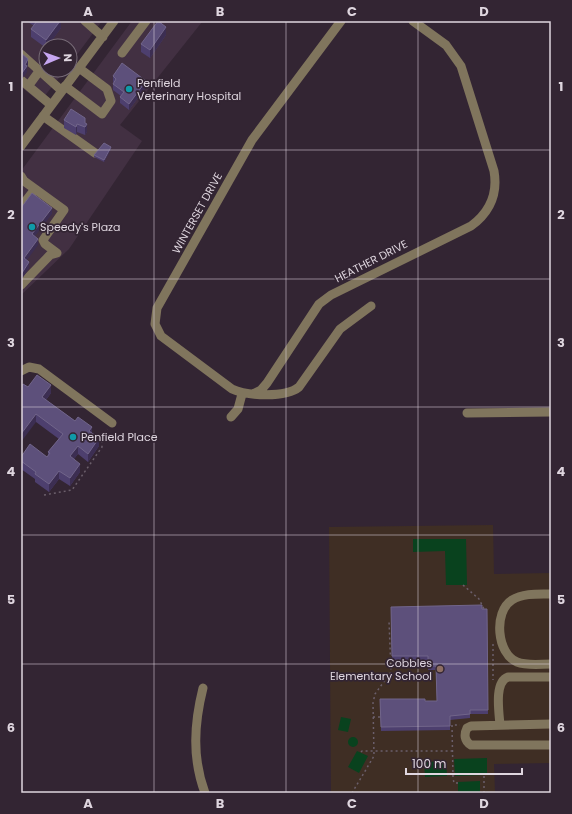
<svg xmlns="http://www.w3.org/2000/svg" width="572" height="814" font-family="Poppins,sans-serif">
<rect width="100%" height="100%" fill="#332533"/>
<path fill="#423042" d="M21,21H102L70,64V46H46V70H65L40,102L21,87Z
M132,21H205L202,22L120,125L142,141L69,249L21,295V171Z"/>
<path fill="#3f2e24" d="M493,525L494,574L551,573V763L494,764L495,793H331L329,527Z"/>
<path fill="#09421e" d="M413,539H466L467,585H446L445,551L413,552Z
M341,717L351,719L348,732L338,730Z
M348 742a5 5 0 1 1 10 0a5 5 0 1 1-10 0Z
M357,751L368,756L359,773L348,767Z
M487,758V775L455,776L454,759Z
M446,761L447,776L425,777L424,762Z
M480,781V793H458V782Z"/>
<g fill="none" stroke-linecap="round" stroke-linejoin="round">
<path stroke="#6b5f6b" stroke-width="1.5" stroke-dasharray="2 3" stroke-linecap="butt" d="M44,495L72,490L102,447V438L107,429
M463,585L479,599L484,609
M493,644V680
M373,717H380
M361,752L362,751H452
M484,776V793
M458,783H454L453,778L452,725H460
M352,793L374,756L373,703L375,694L391,672L389,621"/>
<path stroke="#80755d" stroke-width="9" d="M85,21L103,37
M341,21L252,140L157,308L155,324L161,336L232,389C247,396 286,398 299,387L340,329L371,306
M122,53L146,21
M21,54L62,91
M21,80L51,105
M29,85L40,70
M65,86L102,114L111,101L107,89L79,68
M43,116L95,153
M21,146L114,21
M21,176L24,181L64,210L43,240L45,244L57,253L50,255L21,285
M21,207L35,189
M21,371L29,367L39,369L112,423
M253,394L261,390L267,383L319,304L331,295L471,226C490,212 498,194 494,171L461,66L446,45L413,21
M467,413L551,412
M231,417L238,409L242,394
M551,594C538,594 523,593 512,600C493,612 497,654 517,662C527,666 540,664 551,664
M203,688C194,724 192,758 205,793
M551,724L471,726L467,728C464,734 464,741 471,745H551
M500,725C499,712 494,682 508,677H551"/>
</g>
<path fill="#4d3f6e" d="M28,21H61V28L46,48L31,37V29L34,26L28,22Z
M166,35L150,58L141,52V44Z
M113,76L146,87L129,110L120,103V97L121,96L113,90V84L114,83L113,82Z
M64,120L85,123L87,132L85,135L77,132L76,135L64,128Z
M111,149L104,162L94,157V155Z
M28,387L51,393L46,400L92,433L99,446L88,462L78,454L74,459L80,472L70,486L59,479L49,492L35,482V479L21,469V457H47L48,455V452L59,439L36,422Z
M391,607L487,609L488,714H470V718L450,720V730L381,731L380,699L425,701H437L436,670H428V660H392Z"/>
<path fill="#3c2e52" d="M61,21V28L48,46H46V48V40Z
M166,27V35L150,58V50Z
M28,59V65L27,67V72L22,79V73L25,65Z
M146,81V87L129,110V104Z
M77,124V132L76,135V127Z
M87,124V132L85,135V127Z
M111,147V149L104,162V160Z
M52,208V214L32,240V234Z
M38,239V245L24,264V258Z
M29,262V268L22,279V273Z
M51,385V393L42,405V397Z
M36,414V422L21,442V434Z
M92,427V435L89,431Z
M99,438V446L88,462V454Z
M78,446V454L70,464V456Z
M80,464V472L70,486V478Z
M59,471V479L49,492V484Z"/>
<path fill="#5d507b" stroke="#71658a" d="M37,21H60L46,40L31,29Z
M158,21L166,27L150,50L141,44Z
M21,53L28,59L25,65L27,66L22,73L21,72Z
M122,63L146,81L129,104L120,97L124,92L113,84L116,79L113,76Z
M71,109L85,118V123L87,124L85,127L77,124L76,127L64,120Z
M104,143L111,147L104,160L94,155Z
M32,193L52,208L32,234L38,239L24,258L29,262L22,273L21,272V208Z
M37,375L51,385L42,397L75,421L78,417L92,427L89,431L99,438L88,454L78,446L70,456L80,464L70,478L59,471L49,484L35,474L36,472L21,461V457L30,444L47,457L50,453L48,452L63,434L36,414L21,434V387L23,384L28,387Z
M482,605V609H487L488,710H470V714L450,716V726L381,727L380,699H425V701H437L436,666H428V656H392L391,607Z"/>
<path fill="none" stroke="#dfd6df" stroke-width="1" stroke-opacity="0.55" d="M154,21V793M286,21V793M418,21V793M21,150H551M21,279H551M21,407H551M21,535H551M21,664H551"/>
<g fill="#0f9aa8" stroke="#332533" stroke-width="1.5">
<circle cx="129" cy="89" r="4"/>
<circle cx="32" cy="227" r="4"/>
<circle cx="73" cy="437" r="4"/>
</g>
<circle fill="#8d6e63" stroke="#332533" stroke-width="1.5" cx="440" cy="669" r="4"/>
<g text-anchor="middle" dominant-baseline="central" stroke-width="3.5" stroke-linejoin="round" paint-order="stroke">
<g font-size="11" fill="#dfd6df" stroke="#332533" text-anchor="start">
<text x="137" y="83">Penfield<tspan x="137" dy="13">Veterinary Hospital</tspan></text>
<text x="40" y="227">Speedy's Plaza</text>
<text x="81" y="437">Penfield Place</text>
<text x="432" y="663" text-anchor="end">Cobbles<tspan x="432" dy="13">Elementary School</tspan></text>
</g>
<g font-size="11" fill="#dfd6df" stroke="#332533">
<text transform="translate(197 213) rotate(-61)">WINTERSET DRIVE</text>
<text transform="translate(371 261) rotate(-27)">HEATHER DRIVE</text>
</g>
</g>
<rect width="572" height="814" fill="none" stroke="#332533" stroke-width="44"/>
<g transform="translate(58 58) rotate(88)"><circle r="19" fill="#332533" stroke="#786c78"/>
<path d="M0-3L7 15L0 10L-7 15Z" fill="#c6a6f0"/>
<text y="-6" font-size="11" font-weight="bold" text-anchor="middle" fill="#dfd6df">N</text>
</g>
<path d="M406 768v6h116v-6" fill="none" stroke="#dfd6df" stroke-width="2"/>
<text x="412" y="768" font-size="12" fill="#dfd6df" stroke="#332533" stroke-width="3" paint-order="stroke">100 m</text>
<rect x="22" y="22" width="528" height="770" fill="none" stroke="#dfd6df" stroke-width="1.5"/>
<g font-size="13" text-anchor="middle" font-weight="bold" fill="#dfd6df">
<text x="88" y="16">A</text>
<text x="220" y="16">B</text>
<text x="352" y="16">C</text>
<text x="484" y="16">D</text>
<text x="11" y="91">1</text>
<text x="561" y="91">1</text>
<text x="11" y="219">2</text>
<text x="561" y="219">2</text>
<text x="11" y="347">3</text>
<text x="561" y="347">3</text>
<text x="11" y="476">4</text>
<text x="561" y="476">4</text>
<text x="11" y="604">5</text>
<text x="561" y="604">5</text>
<text x="11" y="732">6</text>
<text x="561" y="732">6</text>
<text x="88" y="808">A</text>
<text x="220" y="808">B</text>
<text x="352" y="808">C</text>
<text x="484" y="808">D</text>
</g>
</svg>
